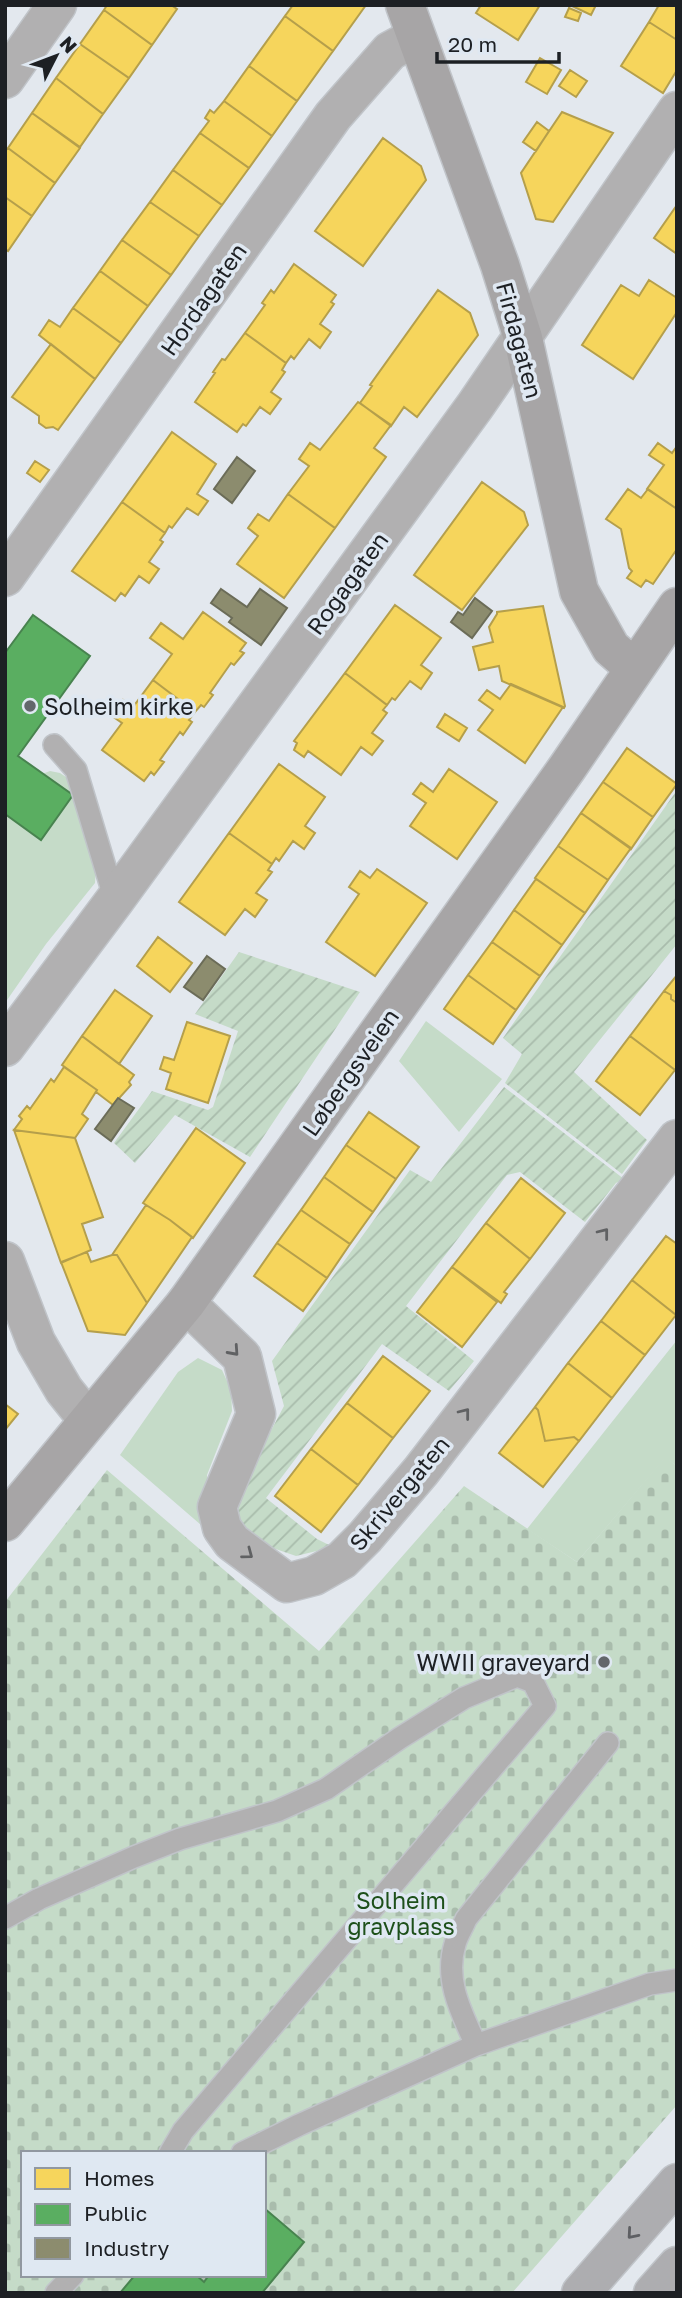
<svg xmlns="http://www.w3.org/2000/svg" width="682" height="2298" font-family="'Golos Text',sans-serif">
<defs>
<pattern id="cemetery-stones" width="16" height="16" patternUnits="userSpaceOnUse" patternTransform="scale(1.75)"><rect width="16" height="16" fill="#c5dbc8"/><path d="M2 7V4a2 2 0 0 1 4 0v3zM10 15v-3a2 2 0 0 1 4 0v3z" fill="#a9bcac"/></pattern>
<pattern id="garden-furrows" width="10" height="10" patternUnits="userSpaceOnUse" patternTransform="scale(1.75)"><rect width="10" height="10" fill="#c5dbc8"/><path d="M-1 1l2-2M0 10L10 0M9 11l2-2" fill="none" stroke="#a9bcac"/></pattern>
</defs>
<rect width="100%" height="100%" fill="#e3e8ee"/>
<path fill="#c5dbc8" d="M50,771L60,773L69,779L96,869L95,883L46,944L5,1003V814L40,839L42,774Z
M426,1021L502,1079L459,1132L399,1061Z
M677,1340V1466L665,1458L577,1562L527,1529Z
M198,1358L222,1370L231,1390L232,1411L207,1475L208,1531L120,1455L178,1372Z"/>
<path fill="url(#cemetery-stones)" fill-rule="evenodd" d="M665,1457L677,1466V2105L512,2293H5V1602L107,1470L319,1651L464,1486L577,1562ZM23,2153H264V2275H23Z"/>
<path fill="url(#garden-furrows)" d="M677,790V944L574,1072L647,1140L622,1174L505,1083L522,1054L503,1038Z
M239,952L360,992L250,1157L175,1115L135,1163L114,1143L152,1091L208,1110L213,1107L238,1031L195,1014Z
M504,1087L624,1179L616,1183L585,1222L520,1172L507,1175L406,1306L474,1361L449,1391L382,1344L266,1498L317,1539L333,1547L296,1556L264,1545L240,1524L236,1497L284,1406L272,1361L410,1170L431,1182Z"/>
<path fill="#f6d55c" stroke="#b59f4b" stroke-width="2" d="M107,5H171L177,9L152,45L104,10Z
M293,5H366L333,51L285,16Z
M481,5H540L518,40L476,13Z
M570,5H596L591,15Z
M659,5H677V40L649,22Z
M569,8L581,13L578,21L565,17Z
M104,10L152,45L129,78L80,44Z
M285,16L333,51L297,101L249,66Z
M649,22L677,40V70L663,93L621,66Z
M80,44L129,78L103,114L56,78Z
M540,58L561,70L547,94L526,82Z
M249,66L297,101L272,136L224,101Z
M570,70L587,81L576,97L559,86Z
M56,78L103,114L80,147L32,113Z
M224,101L272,136L249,168L200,133L209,121L205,118L210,110L214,113Z
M562,112L613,133L553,222L536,219L521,173Z
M32,113L80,148L55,183L8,148Z
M537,122L549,131L536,151L523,142Z
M200,133L249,168L222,205L173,170Z
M383,138L421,166L426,180L363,266L315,231Z
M8,148L55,183L32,216L5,197V151Z
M173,170L222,205L199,236L150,202Z
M5,197L32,216L8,251L5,249Z
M150,202L199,236L171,275L122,240Z
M677,205V254L654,238Z
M122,240L171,275L148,306L100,271L97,275Z
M294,264L336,295L331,302L334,304L320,324L331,332L320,348L309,339L294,359L291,356L286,363L245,333L265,305L262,303L271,290L274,293Z
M100,271L148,306L121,343L73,308Z
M649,280L677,298V312L633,379L582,345L621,285L639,296Z
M438,290L470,313L478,335L417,417L404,407L391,426L360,403L372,386L370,385Z
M73,308L121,343L95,379L39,335L49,320L60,327Z
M245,333L286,363L282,370L285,372L271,392L281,399L270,414L260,407L246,426L243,424L237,432L195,402L215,373L213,372L222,359L225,360Z
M51,344L95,379L58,430L53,427L46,428L39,423V416L12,397Z
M358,402L391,425L374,448L386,457L335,528L288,494L309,466L299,459L310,443L320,450Z
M172,432L216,464L197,494L208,501L198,515L187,508L172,528L169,526L165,533L122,502Z
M658,443L672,453L677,446V509L647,489L664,465L649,455Z
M35,461L49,470L40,482L27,473Z
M482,482L524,512L528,525L462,610L414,575Z
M628,489L641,498L648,489L677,509V549L653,584L646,580L641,587L627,578L632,571L629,568L621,529L606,519Z
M288,494L335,528L284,598L237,564L258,536L248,528L258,514L269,521Z
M122,502L165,533L160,540L163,542L149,562L159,569L149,583L139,576L125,596L121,593L115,601L72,571Z
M395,605L441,638L421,665L432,673L421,689L410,681L395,700L392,698L387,705L345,673Z
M543,606L565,706L564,708L502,681L499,666L479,670L473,647L493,642L489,627L497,614V612Z
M203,612L246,643L240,651L244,653L234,665L231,663L210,693L213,695L204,707L201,705L195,712L153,680L172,654L150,638L161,623L183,639Z
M345,673L387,705L383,710L387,713L372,733L383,741L372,755L361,747L341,775L308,751L304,757L294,750L297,743L294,741Z
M153,680L195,712L189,720L192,722L183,735L180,732L160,760L164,762L154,775L151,772L144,781L102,750L122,723L112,716L123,700L133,707Z
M511,684L563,707L525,763L478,730L493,710L479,700L487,690L500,699Z
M445,714L467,728L459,741L437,727Z
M627,748L677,784L653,817L603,782Z
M279,764L325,797L305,826L315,833L304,849L293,841L279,861L276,858L272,864L229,833Z
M449,769L497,802L457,859L410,826L426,803L413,794L421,783L433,792Z
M603,782L653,817L631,849L581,813Z
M581,813L631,848L608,880L558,846Z
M229,833L272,864L268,870L272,872L256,893L267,900L255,917L245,909L225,935L179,902Z
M558,846L608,880L585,913L535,878Z
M377,869L427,903L375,976L326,942L359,894L349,887L360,871L370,878Z
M536,879L585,913L562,945L514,910Z
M514,910L562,945L540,976L492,942Z
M158,937L192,963L170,992L137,966Z
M492,942L540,976L516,1010L468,975Z
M468,975L516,1010L493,1044L444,1009Z
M677,975V1003L671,999V995L664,991Z
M115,990L152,1016L119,1064L82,1036Z
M664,991L671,995V999L677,1003V1068L675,1070L630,1036Z
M187,1022L230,1036L208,1103L166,1089L171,1073L160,1069L164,1057L174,1060Z
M82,1036L134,1075L129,1082L131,1085L113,1105L96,1092L97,1090L62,1065Z
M630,1036L675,1070L640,1115L596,1081Z
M64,1067L97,1090L82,1114L88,1119L75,1138L14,1130L22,1119L19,1116L27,1106L30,1109L51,1079L54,1082Z
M369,1112L419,1147L396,1179L346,1145Z
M196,1128L245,1163L193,1238L170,1220L143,1203Z
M14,1130L75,1138L103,1217L82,1224L91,1250L61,1263Z
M346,1145L396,1179L373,1212L324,1177Z
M324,1177L373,1212L350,1244L301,1210Z
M521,1178L565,1213L530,1259L486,1223Z
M146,1205L170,1220L192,1237L147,1303L117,1255H112Z
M301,1210L350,1244L327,1278L277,1243Z
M486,1223L530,1259L504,1292L507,1294L501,1303L452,1267Z
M666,1236L677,1244L676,1315L632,1280Z
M277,1243L327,1278L303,1311L254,1276Z
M87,1252L91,1262L112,1255H117L147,1303L125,1335L88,1331L61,1262Z
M452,1267L497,1302L462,1347L417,1312Z
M632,1280L676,1315L645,1355L601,1321Z
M601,1321L645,1355L612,1398L568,1363Z
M383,1356L430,1391L393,1438L347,1403Z
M568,1363L612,1398L579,1441L574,1437L545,1441L538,1410L535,1407Z
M347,1403L393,1438L358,1485L311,1449Z
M5,1404L18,1414L5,1430Z
M535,1407L538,1410L545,1441L574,1437L579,1441L543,1487L499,1453Z
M311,1449L358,1485L321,1532L275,1496Z"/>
<path fill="#5aae61" stroke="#48834f" stroke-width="2" d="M33,615L90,656L18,756L73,795L41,840L5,814V653Z
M264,2208L304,2242L262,2293H120L135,2275H196L204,2282L209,2275H264Z"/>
<path fill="#8c8c6e" stroke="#6b6c58" stroke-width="2" d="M237,457L255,471L232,503L214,489Z
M221,589L247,607L260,589L287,608L261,645L229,622L232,618L211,603Z
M475,598L492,611L472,638L451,622L458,612L463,615Z
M207,956L225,969L203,1000L184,987Z
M118,1098L134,1108L111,1141L95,1129Z"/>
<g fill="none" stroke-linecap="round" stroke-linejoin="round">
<defs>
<path id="lane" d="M54,745L76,770L115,900
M5,1918L39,1899L134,1857L180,1839L277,1811L326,1789L400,1738L464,1698L517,1676L533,1682L545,1706L183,2131L170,2153
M476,2045C461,2012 444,1980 455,1944C457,1936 463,1927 466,1919L608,1743
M242,2153L299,2125L476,2045L650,1984L677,1980
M56,2293L73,2275"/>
<path id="street" d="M5,79L57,5
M5,577L333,116L390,51L416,37
M5,1047L115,900L475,406L677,111
M5,1261L36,1342L64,1390L88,1420
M186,1303L242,1357L256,1414L217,1507L222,1528L232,1542L287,1583L314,1576L342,1560L365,1537L421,1471L677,1139"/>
<path id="secondary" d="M405,5L500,265L523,338L579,591L611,648L634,668
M5,1522L186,1303L567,768L677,607"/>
<path id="highway" d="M581,2293L677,2183
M653,2293L677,2266"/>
</defs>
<use href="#lane" stroke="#c0c4c9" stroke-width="24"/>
<use href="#street" stroke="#c0c4c9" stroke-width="41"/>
<use href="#secondary" stroke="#c0c4c9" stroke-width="41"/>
<use href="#highway" stroke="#c0c4c9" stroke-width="41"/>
<use href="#lane" stroke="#b1b0b1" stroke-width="21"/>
<use href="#street" stroke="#b1b0b1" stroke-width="38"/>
<use href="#secondary" stroke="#a7a5a6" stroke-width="38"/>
<use href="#highway" stroke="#adadb0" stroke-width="38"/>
</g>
<defs><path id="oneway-chevron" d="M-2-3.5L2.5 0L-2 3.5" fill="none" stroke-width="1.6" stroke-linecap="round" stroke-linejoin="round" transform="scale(1.75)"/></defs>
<g stroke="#606163">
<use href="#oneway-chevron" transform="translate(604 1233) rotate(-52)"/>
<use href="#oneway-chevron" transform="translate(234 1351) rotate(48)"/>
<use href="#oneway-chevron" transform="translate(465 1413) rotate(-52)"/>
<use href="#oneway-chevron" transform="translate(248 1554) rotate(37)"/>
</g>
<use stroke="#5e5f63" href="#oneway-chevron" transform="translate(632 2234) rotate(131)"/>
<g fill="#62666b" stroke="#dfe8f2" stroke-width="2.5">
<circle cx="30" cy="706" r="7"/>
<circle cx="604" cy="1662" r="7"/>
</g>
<g text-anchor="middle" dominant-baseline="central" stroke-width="7" stroke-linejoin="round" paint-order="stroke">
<g font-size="23" fill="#1d2024" stroke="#dfe8f2">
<text transform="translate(203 299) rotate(-55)">Hordagaten</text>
<text transform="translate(520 340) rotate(75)">Firdagaten</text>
<text transform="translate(347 583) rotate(-54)">Rogagaten</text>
<text transform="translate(350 1072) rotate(-55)">Løbergsveien</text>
<text transform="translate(399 1493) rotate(-50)">Skrivergaten</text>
</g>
<g font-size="23" fill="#1d2024" stroke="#dfe8f2" text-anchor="start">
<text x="44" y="706">Solheim kirke</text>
<text x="590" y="1662" text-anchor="end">WWII graveyard</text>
</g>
<g font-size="23" fill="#1d501a" stroke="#dfe8f2">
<text x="401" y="1900">Solheim<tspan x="401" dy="26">gravplass</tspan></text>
</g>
</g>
<rect width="682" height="2298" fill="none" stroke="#1d2024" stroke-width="14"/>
<rect x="21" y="2151" width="245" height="126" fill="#dfe8f2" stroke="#9198a0" stroke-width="2"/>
<rect x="35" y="2168" width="35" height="21" fill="#f6d55c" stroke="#9198a0" stroke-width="2"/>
<text x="84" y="2186" font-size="21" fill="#1d2024">Homes</text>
<rect x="35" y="2204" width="35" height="21" fill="#5aae61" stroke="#9198a0" stroke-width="2"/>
<text x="84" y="2221" font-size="21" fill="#1d2024">Public</text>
<rect x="35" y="2238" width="35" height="21" fill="#8c8c6e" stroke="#9198a0" stroke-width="2"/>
<text x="84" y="2256" font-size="21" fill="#1d2024">Industry</text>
<g transform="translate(56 56) rotate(48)" stroke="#dfe8f2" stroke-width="5" paint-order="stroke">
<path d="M0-5L12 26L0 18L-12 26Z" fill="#1d2024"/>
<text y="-10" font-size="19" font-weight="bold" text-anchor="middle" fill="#1d2024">N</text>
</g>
<path d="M437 52v10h122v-10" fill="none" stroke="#1d2024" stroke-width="3.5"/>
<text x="448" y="52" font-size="21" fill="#1d2024" stroke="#dfe8f2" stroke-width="5" paint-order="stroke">20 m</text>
</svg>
